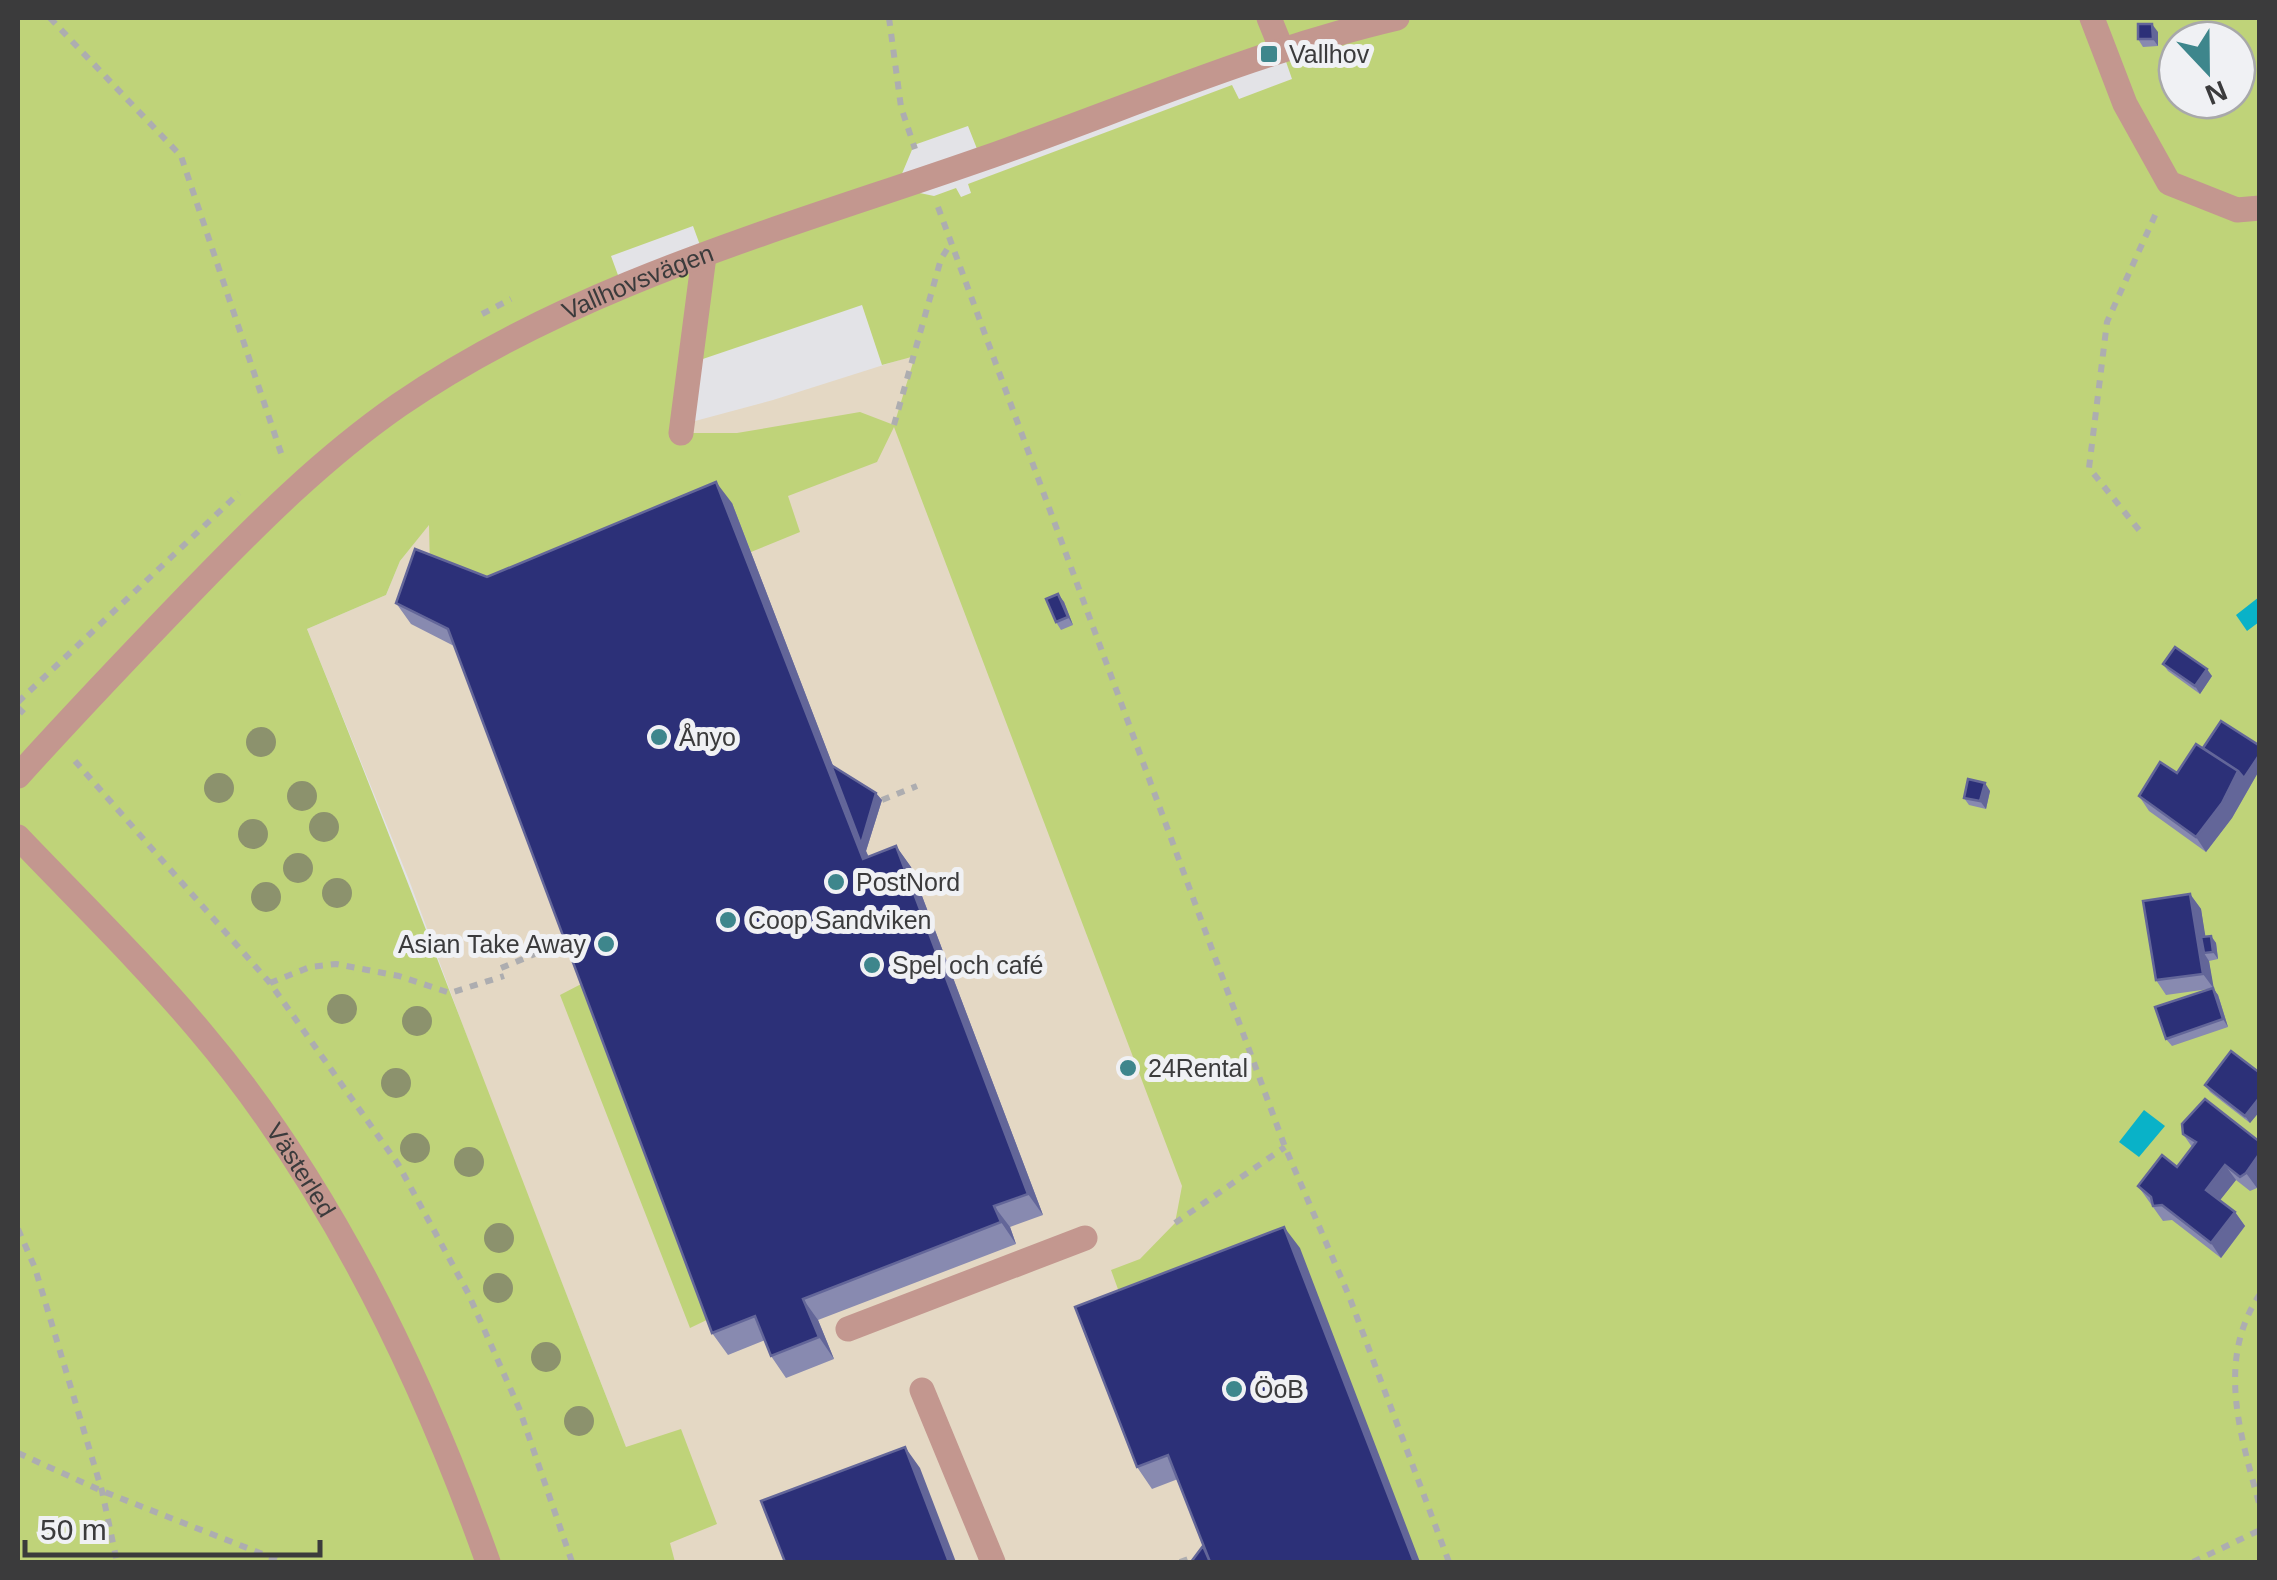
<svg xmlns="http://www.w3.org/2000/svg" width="2277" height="1580" font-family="Arial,sans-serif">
<rect width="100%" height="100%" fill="#e3e3e7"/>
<path fill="#e4d8c4" d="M915,355L1300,1248L1420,1562H585L626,1447L492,1104L409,880L307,629L386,595L400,561L430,523L669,428L773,400Z"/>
<path fill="#bfd379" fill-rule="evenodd" d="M18,18H2259V1562H1420L1127,1314L1111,1270L1140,1259L1175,1223L1182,1186L894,427L877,462L788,496L800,532L751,552L731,503L502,599L430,570L429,525L400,561L386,595L307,629C417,900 519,1175 626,1447L681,1429L717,1524L670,1543L675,1562H18ZM2177,40H2237V100H2177ZM1282,50L1292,79L1239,99L1232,85L968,184L971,193L961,197L956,188L934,196L896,188L914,145L968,126L981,159ZM693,226L704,256L622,286L611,256ZM862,305L882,365L915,356L894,425L860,412L737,433H682L691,363Z
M587,981L713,1317L690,1328L560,995Z"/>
<path fill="#09b2c8" d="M2259,597V622L2247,631L2236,615Z
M2144,1110L2165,1126L2139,1157L2119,1142Z"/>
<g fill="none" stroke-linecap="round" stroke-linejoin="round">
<path stroke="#adadb0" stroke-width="6" stroke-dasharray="8 8" stroke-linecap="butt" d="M50,18L181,156L282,456
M889,18L901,107L915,149
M938,207L1285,1147L1349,1296L1449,1562
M482,314L511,299
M894,425L941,259L949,246
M2139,530L2089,468L2107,322L2157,211
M18,702L239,493
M18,708L29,718
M75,761L270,983L398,1164L468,1293L519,1408L572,1562
M882,800L917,786
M501,968L569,940
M270,983L310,967L336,964L399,976L450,993L504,976
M1175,1223L1285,1147
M18,1229L35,1268L102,1491L117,1562
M2260,1294C2215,1361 2241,1436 2260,1507
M18,1453L102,1491L283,1562
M1180,1562L1188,1559L1199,1562
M2193,1562L2260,1530"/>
<g stroke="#c3978f" stroke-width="25">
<path d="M1269,18L1282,50"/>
<path d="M2092,18L2125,104L2169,183L2237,210L2260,208"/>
<path d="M681,433L704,256"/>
<path id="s1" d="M18,776C76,712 135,650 195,588C259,522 323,458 399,405C575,284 785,228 985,158C1122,110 1256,51 1397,18"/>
<path id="s2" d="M18,837C79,901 143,963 200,1031C330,1184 421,1374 488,1562"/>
<path d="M848,1329L1085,1238"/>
<path d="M922,1390L993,1562"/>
</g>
</g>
<g fill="#8c926d">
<circle cx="261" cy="742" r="15"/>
<circle cx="219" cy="788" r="15"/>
<circle cx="302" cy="796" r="15"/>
<circle cx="324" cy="827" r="15"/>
<circle cx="253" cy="834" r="15"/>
<circle cx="298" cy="868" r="15"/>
<circle cx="337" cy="893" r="15"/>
<circle cx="266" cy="897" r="15"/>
<circle cx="342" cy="1009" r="15"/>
<circle cx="417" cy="1021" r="15"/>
<circle cx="396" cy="1083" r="15"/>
<circle cx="415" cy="1148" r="15"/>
<circle cx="469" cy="1162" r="15"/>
<circle cx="499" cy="1238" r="15"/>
<circle cx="498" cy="1288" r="15"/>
<circle cx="546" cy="1357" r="15"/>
<circle cx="579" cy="1421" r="15"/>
</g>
<path fill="#888ab0" d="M2158,32V46L2143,47L2138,39Z
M732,503L833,766L882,800L866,851L869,857L896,846L911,867L1043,1215L1010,1227L1016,1244L818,1320L834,1359L786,1378L771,1356L765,1340L728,1355L712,1333L454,646L411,624L396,603L487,577Z
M1058,594L1064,602L1073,625L1061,630L1056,622Z
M2163,664L2212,676L2200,694L2168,671Z
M2260,746V769L2232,818L2206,852L2149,811L2139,796L2177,773L2203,748Z
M1990,791L1986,809L1969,805L1964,798Z
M2190,894L2201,909L2205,937L2211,936L2216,943L2218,959L2209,961L2213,989L2218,995L2228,1027L2172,1046L2166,1039L2209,989L2166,995L2156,980Z
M2260,1073V1111L2250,1123L2210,1092L2205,1085Z
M2183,1134L2260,1142V1184L2257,1188L2250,1191L2236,1180L2220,1200L2235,1212L2245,1226L2221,1258L2172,1220L2163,1221L2138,1186L2177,1167L2192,1147Z
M1300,1248L1203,1546L1178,1479L1152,1489L1137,1467Z"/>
<path fill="#636699" d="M2152,24L2158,32V46L2153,39Z
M716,482L732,503L862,841L876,793L882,800L866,851L878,881L863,859Z
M1058,594L1064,602L1073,625L1068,617Z
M2207,669L2212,676L2200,694L2195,686Z
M2260,754V769L2232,818L2206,852L2196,837L2238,771Z
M1985,783L1990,791L1986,809L1980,801Z
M896,846L911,867L1043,1215L1028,1194Z
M2190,894L2201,909L2208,952L2204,953L2209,961L2214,989L2203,974Z
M2211,936L2216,943L2218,959L2213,952Z
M2213,988L2218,995L2228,1027L2223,1019Z
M2260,1097V1111L2250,1123L2245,1116Z
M2260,1153V1184L2257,1188L2246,1173Z
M2225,1165L2236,1180L2217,1204L2206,1190Z
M994,1206L1010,1227L1016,1244L1001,1222Z
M2235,1212L2245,1226L2221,1258L2211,1243Z
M1284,1227L1300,1248L1420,1562H1414Z
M803,1299L818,1320L834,1359L819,1337Z
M905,1447L920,1468L956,1562H949Z"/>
<path fill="#2c3078" stroke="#636699" stroke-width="2.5" d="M2138,24H2152L2153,39H2138Z
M716,482L863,859L896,846L1028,1194L994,1206L1001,1222L803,1299L819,1337L771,1356L755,1316L712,1333L448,629L396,603L415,549L487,577Z
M1058,594L1068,617L1056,622L1046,599Z
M2175,647L2207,669L2195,686L2163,664Z
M2221,721L2260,746V754L2244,778L2238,771L2203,748Z
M2196,744L2238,771L2222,803L2196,837L2139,796L2160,762L2177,773Z
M831,765L876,793L861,844Z
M1968,779L1985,783L1980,801L1964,798Z
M2190,894L2203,974L2156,980L2143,901Z
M2211,936L2213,952L2204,953L2201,937Z
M2213,988L2223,1019L2166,1039L2155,1007Z
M2231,1051L2260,1073V1097L2245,1116L2205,1085Z
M2205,1099L2260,1142V1153L2246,1173L2240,1177L2225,1165L2206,1190L2235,1212L2211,1243L2162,1205L2153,1206L2151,1197L2138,1186L2162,1155L2177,1167L2196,1142L2183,1134L2182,1124Z
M1284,1227L1414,1562H1210L1168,1455L1137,1467L1075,1307Z
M905,1447L949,1562H785L761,1501Z
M1203,1546L1210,1562H1191Z"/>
<g fill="#3e868c" stroke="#f0f1f4" stroke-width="4">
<rect x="1259" y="44" width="20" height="20" rx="5"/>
<circle cx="659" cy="737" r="10"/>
<circle cx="836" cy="882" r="10"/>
<circle cx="728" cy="920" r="10"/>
<circle cx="606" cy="944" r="10"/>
<circle cx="872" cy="965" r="10"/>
<circle cx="1128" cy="1068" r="10"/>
<circle cx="1234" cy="1389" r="10"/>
</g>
<g text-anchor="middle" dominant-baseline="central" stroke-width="10" stroke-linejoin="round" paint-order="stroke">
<g font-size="25" fill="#3b3b3c" stroke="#f0f1f4" text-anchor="start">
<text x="1289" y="54">Vallhov</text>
<text x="679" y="737">Ånyo</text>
<text x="856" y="882">PostNord</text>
<text x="748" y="920">Coop Sandviken</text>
<text x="586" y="944" text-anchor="end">Asian Take Away</text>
<text x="892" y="965">Spel och café</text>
<text x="1148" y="1068">24Rental</text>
<text x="1254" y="1389">ÖoB</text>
</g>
<g font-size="25" fill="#3b3b3c" stroke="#f0f1f4">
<text stroke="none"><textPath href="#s1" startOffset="802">Vallhovsvägen</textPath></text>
<text stroke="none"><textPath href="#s2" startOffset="438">Västerled</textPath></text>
</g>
</g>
<rect width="2277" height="1580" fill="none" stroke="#3b3b3c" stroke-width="40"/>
<g transform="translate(2207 70) rotate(158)"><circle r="48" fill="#f0f1f4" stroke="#a8a8aa" stroke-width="2.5"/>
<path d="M0-8L18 38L0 25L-18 38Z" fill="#3e868c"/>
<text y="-15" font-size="28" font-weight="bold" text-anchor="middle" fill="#3b3b3c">N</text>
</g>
<path d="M25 1540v15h295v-15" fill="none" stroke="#3b3b3c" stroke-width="5"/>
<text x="40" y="1540" font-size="30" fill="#3b3b3c" stroke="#f0f1f4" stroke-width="8" paint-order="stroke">50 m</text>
</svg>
